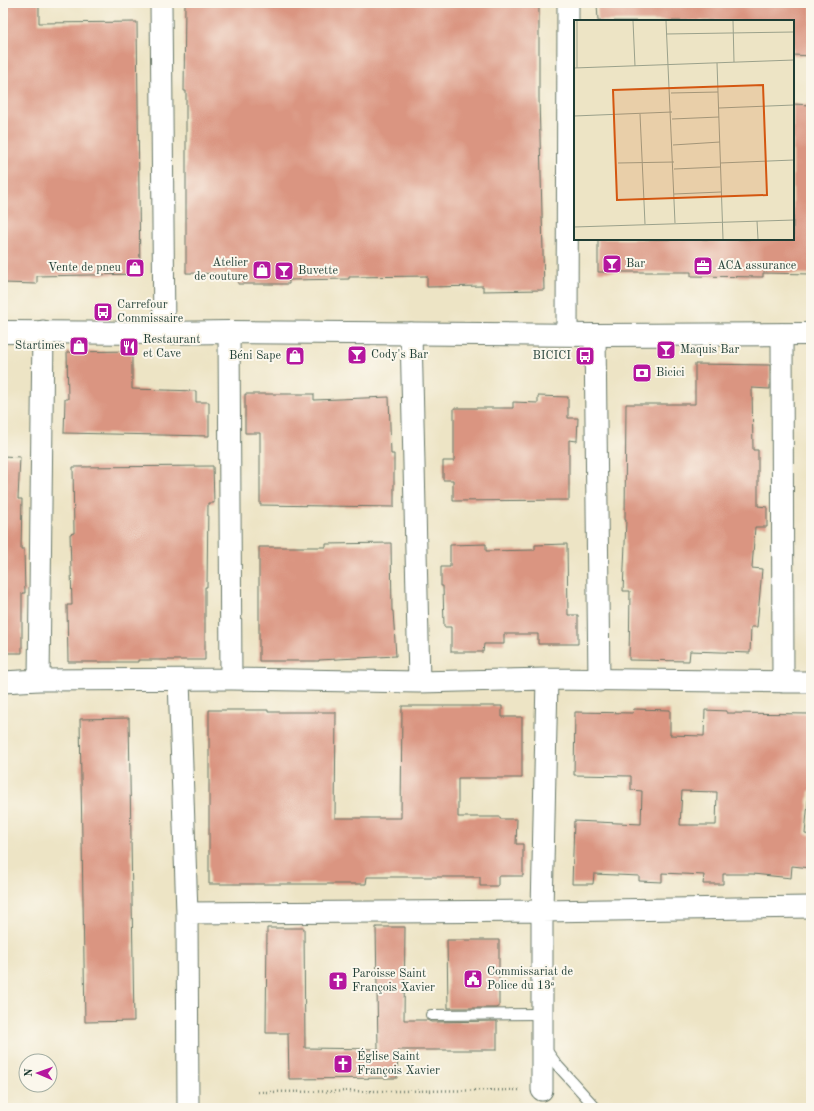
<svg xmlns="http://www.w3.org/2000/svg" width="814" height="1111" font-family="'Old Standard TT',serif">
<rect width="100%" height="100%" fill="#fbf7ec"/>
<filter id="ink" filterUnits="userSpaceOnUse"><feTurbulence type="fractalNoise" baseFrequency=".025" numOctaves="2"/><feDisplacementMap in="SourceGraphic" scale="8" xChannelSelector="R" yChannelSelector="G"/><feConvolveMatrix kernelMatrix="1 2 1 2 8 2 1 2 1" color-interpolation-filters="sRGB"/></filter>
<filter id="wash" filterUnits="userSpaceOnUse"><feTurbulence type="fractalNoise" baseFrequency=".012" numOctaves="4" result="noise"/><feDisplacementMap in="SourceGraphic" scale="16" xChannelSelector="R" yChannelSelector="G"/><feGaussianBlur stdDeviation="0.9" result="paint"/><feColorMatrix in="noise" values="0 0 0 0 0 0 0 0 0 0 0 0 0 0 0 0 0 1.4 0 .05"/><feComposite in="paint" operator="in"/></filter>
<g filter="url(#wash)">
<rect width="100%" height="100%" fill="#ede4c5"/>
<g id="blocks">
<path fill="#da9581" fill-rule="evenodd" d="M3,3H39V23L137,22L140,274L37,276V284L3,283Z
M185,3H539V98L544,290L483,291V286L427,287V276L349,277V279L289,280V284H238V274L186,273V91H184Z
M597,3H811V56L793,55V21H598Z
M793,104L811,105V274L763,273V277L691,276V272H598V239H793Z
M132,351V389L196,391V402H209V436L64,433L65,399H68L67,352Z
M695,364L770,365V389L752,388L753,450H758V506L767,507V527H755L752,568L762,569L757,627H751L750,653L690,651L689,661L629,660L630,591H623L626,520H625L626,404H695Z
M245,394H314V400L389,397L391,454H394V507L260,505V433H245Z
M538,396L568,397V418H578L577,441L569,440V500L453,501V480H443V461H454V408H513V402L538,403Z
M3,456L20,457L18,499H22L21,549H24L25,593H22V653H3Z
M213,466L214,503H208L207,587H205V660H138V662H68L67,605H72L70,534L74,533L73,467Z
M391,543L392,611H393L396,656L319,660V661H259V547H326V544Z
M486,544V551L535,550V545L567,544L568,615H578V644H538V634H504V644H484L483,652H451V627H444L443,586H441V567H450V545Z
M402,706H502V717H522V778H458V817H500V819H517L516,844H523V876H498V886H480V877H367L366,884H209V710H268V712H336L335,818H401Z
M634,709L670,710V735L704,736L705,710L727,711V713L811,714V791H809L805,834L811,835V868L792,866L791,878L753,874H723V884H703L704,875L662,873V882L639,881V876L594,874L593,884H572L574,821L641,824L642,791L631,790V776L574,775L575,712L633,713ZM682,791L717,792L716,825H680Z
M129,718L134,1021L85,1022L80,719Z
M376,927H405L404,1020H427L431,1022L497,1021V1050H398L397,1078L289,1079L288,1033H266L267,928H304L305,1048L378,1049Z
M447,940H499V1007H497V1008H448Z"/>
</g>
</g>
<g filter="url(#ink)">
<use href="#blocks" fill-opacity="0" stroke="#677767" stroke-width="1"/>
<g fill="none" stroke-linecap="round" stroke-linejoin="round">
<defs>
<path id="service" d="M431,1015L541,1014
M544,1047L558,1066L596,1108"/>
<path id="minor" d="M161,3L164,333
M229,332L231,679
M411,333L419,682
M567,334L568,3
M782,334L783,682
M595,335L599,681
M39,680L43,331
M179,680L187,913L188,1108
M3,682L39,680L231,679L419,682L547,679L811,682
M187,913L542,911L811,907
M542,1090V911L547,679"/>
<path id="tertiary" d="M3,332L164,333L229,332L595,335L811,334"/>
</defs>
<use href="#service" stroke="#677767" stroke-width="12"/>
<use href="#minor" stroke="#677767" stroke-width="23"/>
<use href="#tertiary" stroke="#677767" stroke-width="24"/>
<path stroke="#677767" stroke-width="2.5" stroke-dasharray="1 3" stroke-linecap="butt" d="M499,976H522
M258,1092L522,1090"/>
<use href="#service" stroke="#fff" stroke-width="10"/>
<use href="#minor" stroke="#fff" stroke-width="21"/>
<use href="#tertiary" stroke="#fff" stroke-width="22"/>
</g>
</g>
<defs>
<symbol id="bar-square" viewBox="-11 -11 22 22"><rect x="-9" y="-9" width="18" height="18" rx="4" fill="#b5179e" stroke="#fbf7ec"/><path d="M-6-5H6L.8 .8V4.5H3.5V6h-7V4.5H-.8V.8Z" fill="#fff"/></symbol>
<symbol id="office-square" viewBox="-11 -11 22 22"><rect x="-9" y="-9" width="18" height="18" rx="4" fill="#b5179e" stroke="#fbf7ec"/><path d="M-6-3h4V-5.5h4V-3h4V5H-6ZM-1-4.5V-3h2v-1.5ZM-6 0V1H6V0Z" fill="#fff"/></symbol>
<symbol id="shop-square" viewBox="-11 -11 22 22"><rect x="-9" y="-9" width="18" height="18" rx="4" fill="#b5179e" stroke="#fbf7ec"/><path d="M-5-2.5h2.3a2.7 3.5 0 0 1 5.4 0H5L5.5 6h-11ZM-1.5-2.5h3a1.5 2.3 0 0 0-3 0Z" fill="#fff"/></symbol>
<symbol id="bus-square" viewBox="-11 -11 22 22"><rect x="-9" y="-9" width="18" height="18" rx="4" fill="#b5179e" stroke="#fbf7ec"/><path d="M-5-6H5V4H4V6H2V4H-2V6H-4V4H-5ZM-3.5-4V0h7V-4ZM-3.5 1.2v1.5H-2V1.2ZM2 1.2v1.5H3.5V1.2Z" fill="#fff"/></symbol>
<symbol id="restaurant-square" viewBox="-11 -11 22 22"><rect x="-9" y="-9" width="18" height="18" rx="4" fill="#b5179e" stroke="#fbf7ec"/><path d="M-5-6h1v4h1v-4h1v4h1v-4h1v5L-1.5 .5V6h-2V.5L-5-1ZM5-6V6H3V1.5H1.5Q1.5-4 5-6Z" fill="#fff"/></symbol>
<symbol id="bank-square" viewBox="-11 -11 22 22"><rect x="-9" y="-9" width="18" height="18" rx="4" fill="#b5179e" stroke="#fbf7ec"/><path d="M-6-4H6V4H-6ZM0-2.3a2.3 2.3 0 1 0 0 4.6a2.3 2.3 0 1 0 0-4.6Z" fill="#fff"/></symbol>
<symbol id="civic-square" viewBox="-11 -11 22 22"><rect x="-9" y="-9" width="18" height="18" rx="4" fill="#b5179e" stroke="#fbf7ec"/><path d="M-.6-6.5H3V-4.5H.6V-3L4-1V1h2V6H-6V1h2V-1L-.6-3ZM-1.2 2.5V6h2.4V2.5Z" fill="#fff"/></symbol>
<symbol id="church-square" viewBox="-11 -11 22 22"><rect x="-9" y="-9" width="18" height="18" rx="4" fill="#b5179e" stroke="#fbf7ec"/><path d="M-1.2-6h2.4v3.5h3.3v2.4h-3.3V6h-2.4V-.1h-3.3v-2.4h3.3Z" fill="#fff"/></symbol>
</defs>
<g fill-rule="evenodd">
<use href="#bar-square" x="601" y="253" width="22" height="22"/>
<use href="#office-square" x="692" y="255" width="22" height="22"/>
<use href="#shop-square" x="124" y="257" width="22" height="22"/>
<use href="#shop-square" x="251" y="259" width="22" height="22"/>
<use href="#bar-square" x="273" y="260" width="22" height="22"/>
<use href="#bus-square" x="92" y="301" width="22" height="22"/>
<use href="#shop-square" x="68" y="335" width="22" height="22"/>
<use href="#restaurant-square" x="118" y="336" width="22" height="22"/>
<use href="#bar-square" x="655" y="339" width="22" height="22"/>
<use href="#bar-square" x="346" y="344" width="22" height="22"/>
<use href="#shop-square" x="284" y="345" width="22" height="22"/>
<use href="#bus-square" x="574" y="345" width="22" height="22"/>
<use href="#bank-square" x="631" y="362" width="22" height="22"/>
<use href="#civic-square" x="462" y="968" width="22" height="22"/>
<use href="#church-square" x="327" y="970" width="22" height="22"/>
<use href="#church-square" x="332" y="1053" width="22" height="22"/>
</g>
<g text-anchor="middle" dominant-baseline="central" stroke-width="4" stroke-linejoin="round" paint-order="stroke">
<g font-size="12" fill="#1f3d34" stroke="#fbf7ec" text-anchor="start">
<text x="248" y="263" text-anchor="end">Atelier<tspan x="248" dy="14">de couture</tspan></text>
<text x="626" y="264">Bar</text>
<text x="717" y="266">ACA assurance</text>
<text x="121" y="268" text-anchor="end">Vente de pneu</text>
<text x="298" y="271">Buvette</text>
<text x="117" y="305">Carrefour<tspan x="117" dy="14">Commissaire</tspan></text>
<text x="143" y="340">Restaurant<tspan x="143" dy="14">et Cave</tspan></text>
<text x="65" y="346" text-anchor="end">Startimes</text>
<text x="680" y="350">Maquis Bar</text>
<text x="371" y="355">Cody's Bar</text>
<text x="281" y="356" text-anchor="end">Béni Sape</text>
<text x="571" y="356" text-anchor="end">BICICI</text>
<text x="656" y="373">Bicici</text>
<text x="487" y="972">Commissariat de<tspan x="487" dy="14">Police du 13ᵉ</tspan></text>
<text x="352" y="974">Paroisse Saint<tspan x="352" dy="14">François Xavier</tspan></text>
<text x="357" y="1057">Église Saint<tspan x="357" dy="14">François Xavier</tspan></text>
</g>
</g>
<g transform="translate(574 20)">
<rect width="220" height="220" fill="#ede4c5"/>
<path fill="none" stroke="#9ba18b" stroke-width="1" d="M3,1V48M59,1L61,46M92,1L101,203M159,1L160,42M92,14L219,12M143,43L149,219M0,48L220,40M97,73L144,72M145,88L220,85M66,94L71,204M0,96L98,92M98,99L145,97M99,125L146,122M44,143L100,142M146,143L220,140M100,149L146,147M100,174L147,172M183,201L184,219M0,207L220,200"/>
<path fill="#d45610" fill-opacity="0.15" stroke="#d45610" stroke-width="2" d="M189,65L193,175L43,180L39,70Z"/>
<rect width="220" height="220" fill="none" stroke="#1f3d34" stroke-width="2"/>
</g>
<rect width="814" height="1111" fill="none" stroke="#fbf7ec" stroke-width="16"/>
<g transform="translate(38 1073) rotate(272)"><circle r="19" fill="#fbf7ec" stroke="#a3ada2"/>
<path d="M0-3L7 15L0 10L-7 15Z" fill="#b5179e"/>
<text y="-6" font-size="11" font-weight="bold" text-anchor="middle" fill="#1f3d34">N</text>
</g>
</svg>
